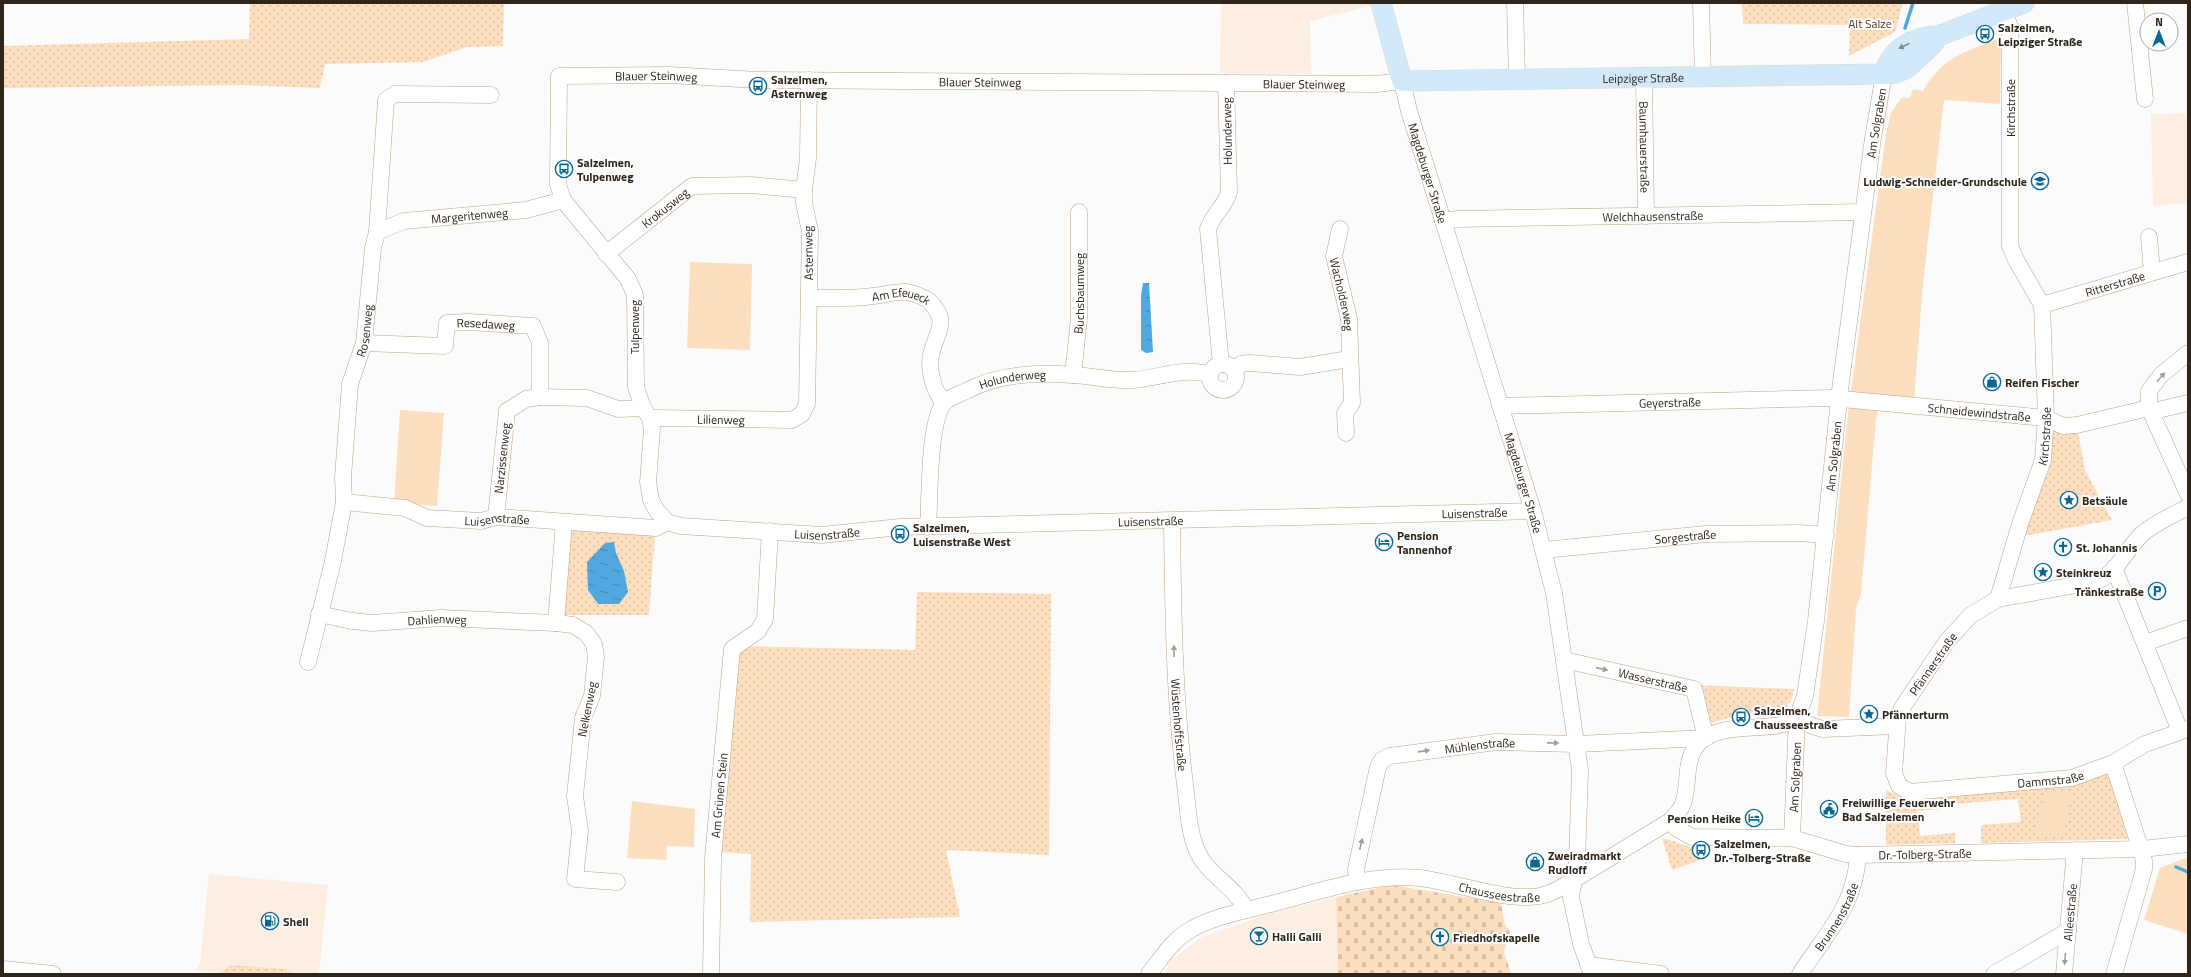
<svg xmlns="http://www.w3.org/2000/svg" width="2191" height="977" font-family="'Titillium Web',sans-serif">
<defs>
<pattern id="grass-dots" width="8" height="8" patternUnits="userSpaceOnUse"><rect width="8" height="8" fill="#fddfbf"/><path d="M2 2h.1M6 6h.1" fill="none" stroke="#d9bfa4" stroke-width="1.8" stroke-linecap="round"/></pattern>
<pattern id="cemetery-stones" width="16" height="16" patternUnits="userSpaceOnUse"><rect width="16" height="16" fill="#fddfbf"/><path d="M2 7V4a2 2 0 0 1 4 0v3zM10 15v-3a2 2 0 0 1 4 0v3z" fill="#d9bfa4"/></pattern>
<pattern id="water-ripples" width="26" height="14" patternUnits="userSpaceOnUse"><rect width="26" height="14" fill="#51a8df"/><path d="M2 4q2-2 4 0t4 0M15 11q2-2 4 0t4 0" fill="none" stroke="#4489b4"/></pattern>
</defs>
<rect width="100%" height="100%" fill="#fbfbfb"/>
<path fill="#fcefe1" d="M1221,3H1373L1374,5L1310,21L1311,74L1220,73Z
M2188,113V203L2153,206L2151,114Z
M209,874L328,885L319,974H235L196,971L200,963Z
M1336,897L1338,974H1164L1171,960L1202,937L1268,914Z"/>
<path fill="url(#grass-dots)" d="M250,3H504L503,46L467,47L423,62L325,64L320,88L244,85L3,88V46L249,39Z
M1742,3H1903L1895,32L1849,56L1850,25L1743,24Z
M2050,425L2077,427L2085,470L2112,520L2023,536Z
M567,525L655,533L649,615H562Z
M917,592L1051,594L1049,855L946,850L960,917L750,922L751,854L718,852L735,651L741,646L915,650Z
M1694,685L1794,689L1792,698L1786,709L1748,713L1703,725Z
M2107,774L2111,779L2129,837L2126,839L1981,843V825L2021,822L2018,799L1953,804V808L1918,811L1920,836L1955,833V843L1886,845V790L1896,795L1913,798L2080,782Z
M1662,838C1674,840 1683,846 1695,848L1700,860L1672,870Z
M231,965L286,969L292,974H220Z"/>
<path fill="url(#cemetery-stones)" d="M1392,885L1501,903L1505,925L1510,931L1504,952L1511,974H1338L1336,897Z"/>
<path fill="#fddfbf" d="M2001,38L2000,104L1944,100L1923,283L1914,401L1882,399L1876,419L1861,594L1856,609L1849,717L1817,716L1848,413L1886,134L1891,113L1902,97L1910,98L1913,89L1923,91C1942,57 1966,51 2001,38Z
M690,262L752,264L750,350L687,348Z
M400,410L444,413L437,506L394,503Z
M2072,791L2064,834H2035L2045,792Z
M632,801L695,809L694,847L667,846L666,860L627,858Z
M2188,857V934L2144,920L2160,868Z"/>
<path fill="url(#water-ripples)" d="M1143,283H1149L1153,352L1146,353L1141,350V296Z
M614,542L616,553L624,571L628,592L619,604H598L588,590L587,562L605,543Z"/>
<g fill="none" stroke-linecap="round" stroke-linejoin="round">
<path stroke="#51a8df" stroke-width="3.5" d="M1905,28L1913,3
M2176,867L2188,872"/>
<defs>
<g id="minor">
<path d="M1515,3L1517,80"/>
<path d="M1701,3L1703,77"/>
<path d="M2135,3L2145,99"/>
<path id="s1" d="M1644,78L1646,216"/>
<path id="s2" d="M1443,221L1458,219L1863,212"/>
<path id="s3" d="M1340,229L1334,256L1349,319L1352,403L1345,413L1346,433"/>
<path id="s4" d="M377,232L404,221L526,210L563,200"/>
<path d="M2149,237L2152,272"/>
<path id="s5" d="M606,254L692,186L751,185L804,190"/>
<path id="s6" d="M809,298C830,298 852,299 873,296C884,295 896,291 907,292C915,294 923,296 929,301C949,321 938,329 932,351C927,366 933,392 944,402"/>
<path id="s7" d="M2042,305L2188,262"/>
<path id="s8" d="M364,343L445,346L447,323L469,322L533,326L540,343V397L526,399L507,411L496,517"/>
<path d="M2188,353L2161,375L2149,391V408L2188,494"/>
<path d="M1221,364L1208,229C1212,215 1225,207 1229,192L1226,83"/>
<circle cx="1223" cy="377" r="13"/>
<path d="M1234,370L1241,364L1249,363L1300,367L1349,359"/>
<path id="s9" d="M1073,375L1079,319V212"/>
<path d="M540,397L587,398L618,409L643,408"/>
<path id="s10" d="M1500,406L1831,398L2046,418L2063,426L2077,425L2149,408L2158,410L2188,403"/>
<path id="s11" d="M650,418L792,420L802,414L807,404L810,231L804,203V190L808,158L809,80"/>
<path id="s12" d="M344,502L405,508L427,518L481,521L496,517L656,528L667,522L681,526L822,535L900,527L1533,511"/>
<path id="s13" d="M2188,507C2173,515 2155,523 2142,534C2126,549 2117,573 2098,581L1998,599L1971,615L1947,641L1902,708L1898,718L1894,773L1899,786L1910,792L2072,778L2113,763L2145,744L2188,729"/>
<path id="s14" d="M1172,521C1173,609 1174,697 1185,784C1188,806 1188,832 1198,853C1209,876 1236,887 1246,910"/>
<path d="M564,522L556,623L573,625L586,633L594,644L596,657L592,696L583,718L575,796L580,831L575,879L617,882"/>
<path id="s15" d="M667,522L657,511L651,500L648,482L652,429L650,418L643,408L636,387L635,295L628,279L563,200L558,184L559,76L669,75L758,80L901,81L1376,84L1402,81L1409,111L1533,511L1554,593L1580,770L1577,862L1571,897L1581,944L1592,974"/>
<path id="s16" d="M928,527C930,501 928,419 945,402C950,397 960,394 966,391C998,374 1037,372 1072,375C1093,376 1112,381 1133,380C1159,378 1183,367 1210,374"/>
<path id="s17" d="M1544,550L1706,534L1799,533L1826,535"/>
<path d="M2114,568L2180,731"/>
<path id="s18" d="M1998,599L2020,524L2043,460L2046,418L2042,305L2016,260L2010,246V27L2004,11"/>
<path id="s19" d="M319,614L352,621L372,623L441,618L556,623"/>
<path d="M2145,643L2188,628"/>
<path id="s20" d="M308,662L333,561L344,502L343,477L350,384L364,343L373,248L377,232L386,100L395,94L491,95"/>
<path d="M1797,718L1812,726L1823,729L1896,726"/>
<path d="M2113,763L2144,860V869L2114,974"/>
<path id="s21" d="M1670,821L1676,828L1692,837L1792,838L1846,854L1858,855L2142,849L2188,844"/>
<path id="s22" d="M1792,838L1797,718L1805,696L1816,621L1840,390L1873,138L1884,74"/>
<path id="s23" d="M1357,882L1356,869L1378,767L1382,760L1390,756L1496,742L1577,744L1706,738L1694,689L1564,660"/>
<path d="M1588,965L1661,974"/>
<path d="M3,969L53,974"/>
<path id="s24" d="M711,974L713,858L732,649L758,631L765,619L770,531"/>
<path id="s25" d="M1149,974C1162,958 1171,941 1190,930C1214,916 1244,911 1271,904C1318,892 1369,873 1420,878C1454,882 1507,902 1539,896C1548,895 1557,890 1564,886L1670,821C1674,816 1679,812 1682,806C1691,786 1682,759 1700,742C1724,719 1774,735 1797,718"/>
<path id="s26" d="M1800,974C1827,932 1855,907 1858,855"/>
<path d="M1994,974L2068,931"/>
<path id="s27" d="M2064,974L2075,850"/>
</g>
<g id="major">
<path id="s28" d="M1381,3L1402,81L1884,74L1896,73L1907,68L1932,45L1938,36"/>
<path d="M1884,74C1891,49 1913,36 1938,36L2024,3"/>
</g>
</defs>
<use href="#minor" stroke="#bca387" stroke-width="17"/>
<use href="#major" stroke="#dad8d6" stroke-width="21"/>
<use href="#minor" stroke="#fff" stroke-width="16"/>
<use href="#major" stroke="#d1e9f9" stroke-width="20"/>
</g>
<defs><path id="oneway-solid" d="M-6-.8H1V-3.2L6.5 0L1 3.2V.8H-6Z"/></defs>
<use fill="#80878a" href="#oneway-solid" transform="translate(1904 46) rotate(154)"/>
<g fill="#a19d98">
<use href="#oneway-solid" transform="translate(2161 377) rotate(-48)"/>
<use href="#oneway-solid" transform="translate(1174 651) rotate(-91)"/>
<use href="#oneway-solid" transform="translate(1602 669) rotate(13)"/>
<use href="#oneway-solid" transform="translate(1553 743) rotate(1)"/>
<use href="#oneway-solid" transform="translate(1424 751) rotate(-8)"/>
<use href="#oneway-solid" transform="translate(1361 844) rotate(-77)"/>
<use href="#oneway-solid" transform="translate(2065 959) rotate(95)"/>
</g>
<defs>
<symbol id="bus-ring" viewBox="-11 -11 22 22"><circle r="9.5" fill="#fff" stroke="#076897" stroke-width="1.5"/><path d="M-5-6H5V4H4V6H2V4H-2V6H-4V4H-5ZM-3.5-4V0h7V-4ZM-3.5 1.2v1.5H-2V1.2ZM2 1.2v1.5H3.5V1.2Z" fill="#076897"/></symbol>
<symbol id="school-ring" viewBox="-11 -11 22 22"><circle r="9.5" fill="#fff" stroke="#076897" stroke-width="1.5"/><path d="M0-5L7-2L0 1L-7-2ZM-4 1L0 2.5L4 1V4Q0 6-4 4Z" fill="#076897"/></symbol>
<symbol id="shop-ring" viewBox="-11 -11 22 22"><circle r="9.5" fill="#fff" stroke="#076897" stroke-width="1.5"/><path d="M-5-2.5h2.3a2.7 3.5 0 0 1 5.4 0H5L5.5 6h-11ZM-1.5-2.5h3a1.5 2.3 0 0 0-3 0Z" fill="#076897"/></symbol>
<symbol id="sight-ring" viewBox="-11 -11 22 22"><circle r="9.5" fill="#fff" stroke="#076897" stroke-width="1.5"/><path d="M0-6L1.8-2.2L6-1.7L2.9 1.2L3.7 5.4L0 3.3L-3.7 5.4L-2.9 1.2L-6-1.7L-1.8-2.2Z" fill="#076897"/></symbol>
<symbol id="hotel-ring" viewBox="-11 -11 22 22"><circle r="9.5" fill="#fff" stroke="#076897" stroke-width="1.5"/><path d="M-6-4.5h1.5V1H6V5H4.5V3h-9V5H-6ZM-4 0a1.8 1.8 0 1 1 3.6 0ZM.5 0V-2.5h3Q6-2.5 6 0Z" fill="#076897"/></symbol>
<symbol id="church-ring" viewBox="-11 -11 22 22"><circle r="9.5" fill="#fff" stroke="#076897" stroke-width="1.5"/><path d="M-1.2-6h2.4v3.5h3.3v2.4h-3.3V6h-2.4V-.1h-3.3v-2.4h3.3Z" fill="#076897"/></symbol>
<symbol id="parking-ring" viewBox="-11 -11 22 22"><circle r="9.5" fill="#fff" stroke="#076897" stroke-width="1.5"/><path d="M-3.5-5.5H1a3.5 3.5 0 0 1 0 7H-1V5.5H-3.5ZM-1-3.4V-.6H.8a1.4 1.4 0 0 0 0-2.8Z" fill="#076897"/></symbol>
<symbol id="civic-ring" viewBox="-11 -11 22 22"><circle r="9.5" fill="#fff" stroke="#076897" stroke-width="1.5"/><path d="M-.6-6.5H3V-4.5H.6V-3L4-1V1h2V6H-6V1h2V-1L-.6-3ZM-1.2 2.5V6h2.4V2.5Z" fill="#076897"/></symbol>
<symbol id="fuel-ring" viewBox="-11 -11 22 22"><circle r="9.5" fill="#fff" stroke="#076897" stroke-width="1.5"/><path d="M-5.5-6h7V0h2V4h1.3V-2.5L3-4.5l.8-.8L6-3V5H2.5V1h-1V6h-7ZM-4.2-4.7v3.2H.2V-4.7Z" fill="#076897"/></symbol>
<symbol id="bar-ring" viewBox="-11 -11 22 22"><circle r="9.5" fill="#fff" stroke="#076897" stroke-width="1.5"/><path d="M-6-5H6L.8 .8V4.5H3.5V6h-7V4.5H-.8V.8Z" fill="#076897"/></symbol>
</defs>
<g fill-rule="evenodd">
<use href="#bus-ring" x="1975" y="24" width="20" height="20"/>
<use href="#bus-ring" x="748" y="76" width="20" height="20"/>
<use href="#bus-ring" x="554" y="159" width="20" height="20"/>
<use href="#school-ring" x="2030" y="171" width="20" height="20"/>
<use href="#shop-ring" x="1982" y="372" width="20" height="20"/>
<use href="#sight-ring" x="2059" y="490" width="20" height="20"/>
<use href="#bus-ring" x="890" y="524" width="20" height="20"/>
<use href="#hotel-ring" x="1374" y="532" width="20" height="20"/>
<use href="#church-ring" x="2053" y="537" width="20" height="20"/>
<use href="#sight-ring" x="2033" y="562" width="20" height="20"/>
<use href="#parking-ring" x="2147" y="581" width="20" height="20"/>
<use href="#sight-ring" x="1859" y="704" width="20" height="20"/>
<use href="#bus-ring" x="1731" y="707" width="20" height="20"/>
<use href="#civic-ring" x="1819" y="799" width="20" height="20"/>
<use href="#hotel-ring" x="1744" y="808" width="20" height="20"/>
<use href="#bus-ring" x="1691" y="840" width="20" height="20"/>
<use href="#shop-ring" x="1525" y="852" width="20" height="20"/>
<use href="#fuel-ring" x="260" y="911" width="20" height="20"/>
<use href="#bar-ring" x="1249" y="926" width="20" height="20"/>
<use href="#church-ring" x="1430" y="927" width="20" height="20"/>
</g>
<g text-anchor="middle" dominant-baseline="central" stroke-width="4" stroke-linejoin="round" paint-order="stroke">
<g font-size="12" fill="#523919" stroke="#fff">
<text x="1870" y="23">Alt Salze</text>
</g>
<g font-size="12" font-weight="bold" fill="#2f251a" stroke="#fff" text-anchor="start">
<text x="1998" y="27">Salzelmen,<tspan x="1998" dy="14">Leipziger Straße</tspan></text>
<text x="771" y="79">Salzelmen,<tspan x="771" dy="14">Asternweg</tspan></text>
<text x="577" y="162">Salzelmen,<tspan x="577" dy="14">Tulpenweg</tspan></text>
<text x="2027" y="181" text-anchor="end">Ludwig-Schneider-Grundschule</text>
<text x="2005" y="382">Reifen Fischer</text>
<text x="2082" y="500">Betsäule</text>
<text x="913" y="527">Salzelmen,<tspan x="913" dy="14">Luisenstraße West</tspan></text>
<text x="1397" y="535">Pension<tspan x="1397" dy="14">Tannenhof</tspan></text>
<text x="2076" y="547">St. Johannis</text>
<text x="2056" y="572">Steinkreuz</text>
<text x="2144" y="591" text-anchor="end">Tränkestraße</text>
<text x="1754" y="710">Salzelmen,<tspan x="1754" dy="14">Chausseestraße</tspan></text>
<text x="1882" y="714">Pfännerturm</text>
<text x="1842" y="802">Freiwillige Feuerwehr<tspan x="1842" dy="14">Bad Salzelemen</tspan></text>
<text x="1741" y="818" text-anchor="end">Pension Heike</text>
<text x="1714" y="843">Salzelmen,<tspan x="1714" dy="14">Dr.-Tolberg-Straße</tspan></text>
<text x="1548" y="855">Zweiradmarkt<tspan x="1548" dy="14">Rudloff</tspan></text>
<text x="283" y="921">Shell</text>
<text x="1272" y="936">Halli Galli</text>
<text x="1453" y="937">Friedhofskapelle</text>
</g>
<g font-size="12" fill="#2f251a" stroke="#fff">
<text stroke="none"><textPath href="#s15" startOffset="578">Blauer Steinweg</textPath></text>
<text stroke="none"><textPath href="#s28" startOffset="322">Leipziger Straße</textPath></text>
<text stroke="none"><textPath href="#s15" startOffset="902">Blauer Steinweg</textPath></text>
<text stroke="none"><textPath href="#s15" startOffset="1226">Blauer Steinweg</textPath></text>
<text transform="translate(2010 108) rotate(-90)">Kirchstraße</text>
<text stroke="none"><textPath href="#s22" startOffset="721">Am Solgraben</textPath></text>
<text transform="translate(1227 131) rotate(-91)">Holunderweg</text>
<text stroke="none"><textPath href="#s1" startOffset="69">Baumhauerstraße</textPath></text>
<text stroke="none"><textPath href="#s15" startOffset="1420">Magdeburger Straße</textPath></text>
<text stroke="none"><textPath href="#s5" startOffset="75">Krokusweg</textPath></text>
<text stroke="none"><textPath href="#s4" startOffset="95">Margeritenweg</textPath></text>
<text stroke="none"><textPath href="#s2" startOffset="210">Welchhausenstraße</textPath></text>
<text transform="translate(808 253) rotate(-91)">Asternweg</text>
<text stroke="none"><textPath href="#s7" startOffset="76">Ritterstraße</textPath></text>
<text stroke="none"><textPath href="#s9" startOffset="82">Buchsbaumweg</textPath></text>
<text stroke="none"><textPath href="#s3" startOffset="67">Wacholderweg</textPath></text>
<text stroke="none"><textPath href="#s6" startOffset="93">Am Efeueck</textPath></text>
<text stroke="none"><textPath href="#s8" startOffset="143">Resedaweg</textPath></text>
<text transform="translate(634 327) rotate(-90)">Tulpenweg</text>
<text stroke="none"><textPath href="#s20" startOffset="338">Rosenweg</textPath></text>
<text stroke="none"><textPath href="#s16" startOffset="200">Holunderweg</textPath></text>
<text stroke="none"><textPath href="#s10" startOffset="170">Geyerstraße</textPath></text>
<text stroke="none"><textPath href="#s10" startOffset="480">Schneidewindstraße</textPath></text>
<text stroke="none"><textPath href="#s11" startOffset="71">Lilienweg</textPath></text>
<text stroke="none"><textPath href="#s18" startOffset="170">Kirchstraße</textPath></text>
<text stroke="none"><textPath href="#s22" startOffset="385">Am Solgraben</textPath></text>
<text transform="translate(502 458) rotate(-84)">Narzissenweg</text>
<text stroke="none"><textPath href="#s15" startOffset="1744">Magdeburger Straße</textPath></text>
<text stroke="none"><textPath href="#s12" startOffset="1137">Luisenstraße</textPath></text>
<text stroke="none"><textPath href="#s12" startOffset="156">Luisenstraße</textPath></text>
<text stroke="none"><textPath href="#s12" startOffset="813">Luisenstraße</textPath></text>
<text stroke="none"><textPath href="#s12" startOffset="489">Luisenstraße</textPath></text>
<text stroke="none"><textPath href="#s17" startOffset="142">Sorgestraße</textPath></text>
<text stroke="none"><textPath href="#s19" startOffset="119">Dahlienweg</textPath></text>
<text transform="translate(1933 664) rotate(-55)">Pfännerstraße</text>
<text transform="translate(1653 680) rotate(13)">Wasserstraße</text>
<text transform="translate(587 709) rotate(-79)">Nelkenweg</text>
<text stroke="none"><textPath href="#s14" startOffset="204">Wüstenhoffstraße</textPath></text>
<text stroke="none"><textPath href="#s23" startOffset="225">Mühlenstraße</textPath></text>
<text stroke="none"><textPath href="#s22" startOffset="61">Am Solgraben</textPath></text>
<text stroke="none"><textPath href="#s13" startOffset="601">Dammstraße</textPath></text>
<text stroke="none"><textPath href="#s24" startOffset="179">Am Grünen Stein</textPath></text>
<text stroke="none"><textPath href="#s21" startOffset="263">Dr.-Tolberg-Straße</textPath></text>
<text stroke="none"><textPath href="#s25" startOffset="379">Chausseestraße</textPath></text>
<text stroke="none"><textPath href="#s27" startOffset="62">Alleestraße</textPath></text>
<text stroke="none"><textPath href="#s26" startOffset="68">Brunnenstraße</textPath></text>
</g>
</g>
<rect width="2191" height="977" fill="none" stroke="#2f251a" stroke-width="8"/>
<g transform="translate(2159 32)"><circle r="19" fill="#ffffff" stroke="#aca8a3"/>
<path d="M0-3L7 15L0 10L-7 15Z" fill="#076897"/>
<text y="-6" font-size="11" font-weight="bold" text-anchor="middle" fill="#2f251a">N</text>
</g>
</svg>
